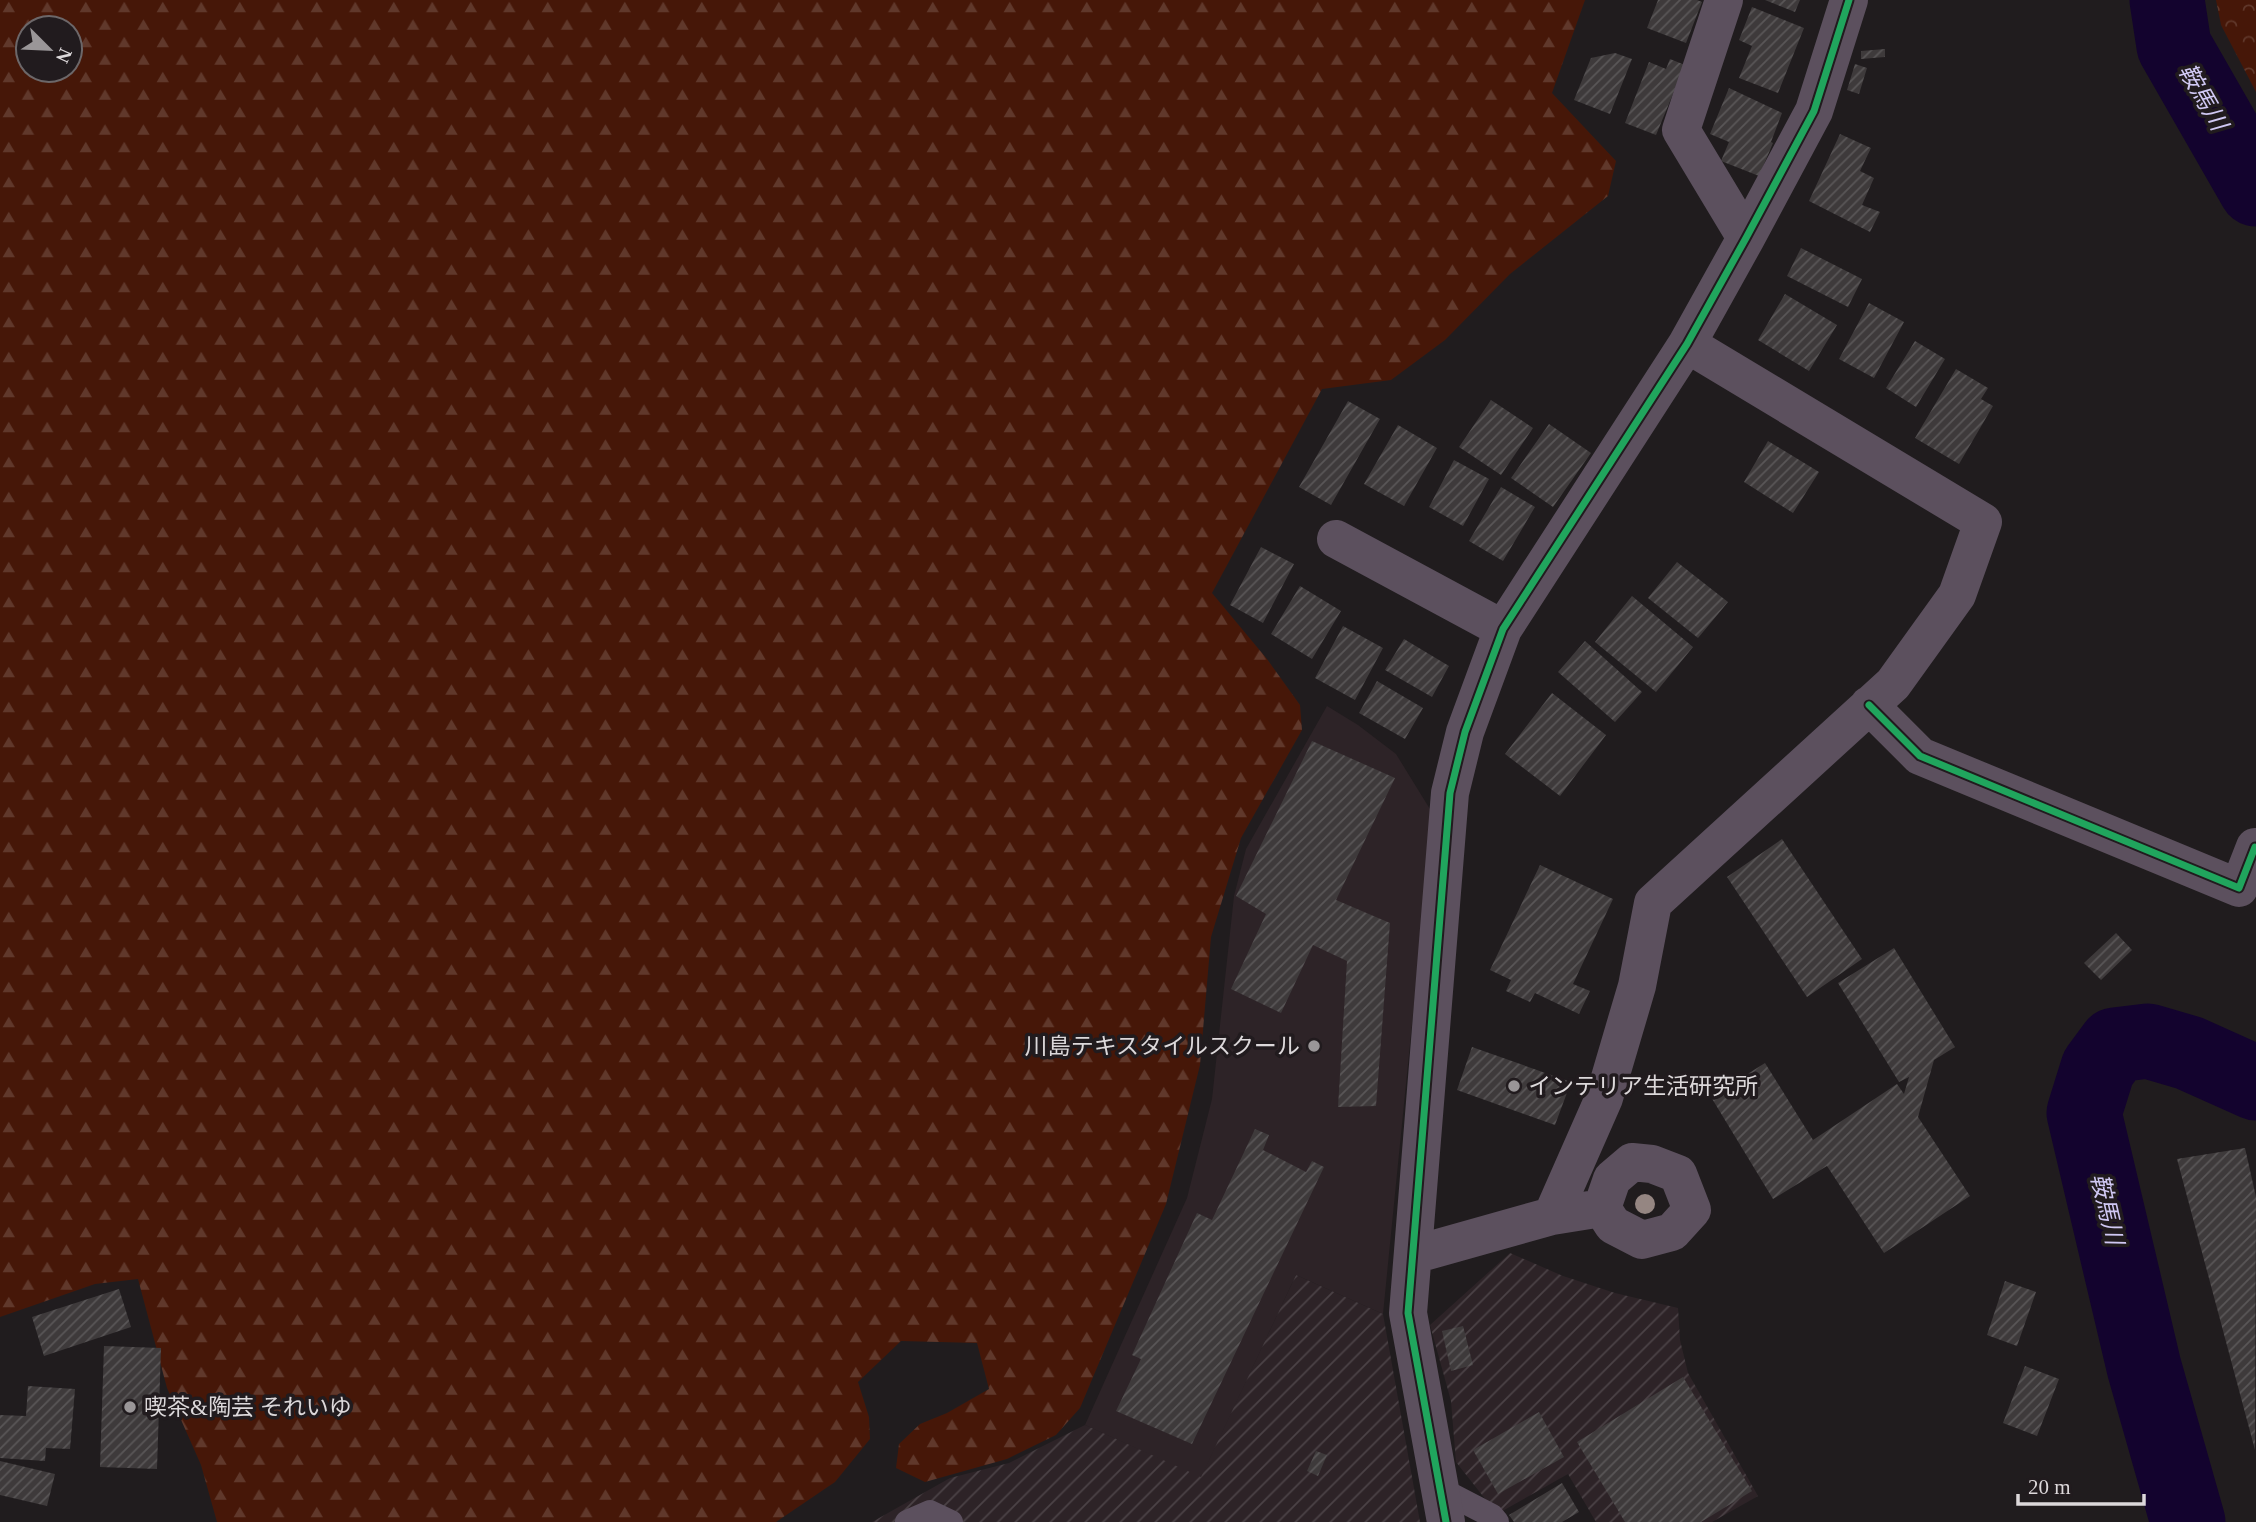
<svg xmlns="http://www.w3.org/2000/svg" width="2256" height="1522" font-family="'Times New Roman','Noto Sans JP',serif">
<defs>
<pattern id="industrial-furrows" width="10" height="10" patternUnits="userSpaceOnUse" patternTransform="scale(1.75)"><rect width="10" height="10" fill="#2d2327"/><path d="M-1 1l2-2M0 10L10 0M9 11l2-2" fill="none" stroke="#4b4246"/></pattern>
<pattern id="forest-firs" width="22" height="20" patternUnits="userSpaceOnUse" patternTransform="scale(1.75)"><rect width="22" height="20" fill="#461708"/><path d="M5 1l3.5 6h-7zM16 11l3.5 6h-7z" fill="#60382b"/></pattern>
<pattern id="park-crowns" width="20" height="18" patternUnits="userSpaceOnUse" patternTransform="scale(1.75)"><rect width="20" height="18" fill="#461708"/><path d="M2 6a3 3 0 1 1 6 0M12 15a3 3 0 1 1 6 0" fill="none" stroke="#60382b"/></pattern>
<pattern id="building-hatch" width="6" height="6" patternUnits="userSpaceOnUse" patternTransform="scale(1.75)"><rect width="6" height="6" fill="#3e3a3b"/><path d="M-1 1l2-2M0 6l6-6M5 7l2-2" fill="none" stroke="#595657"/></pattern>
</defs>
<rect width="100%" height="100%" fill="#201c1e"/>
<path fill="#2d2327" d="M1327,706L1358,725L1396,754L1433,814L1383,1314L1296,1275L1201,1478L1085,1425L1187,1198L1212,1099L1234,896L1246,849Z"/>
<path fill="url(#industrial-furrows)" d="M1510,1253L1563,1276L1615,1293L1678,1308L1680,1340L1688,1373L1758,1496L1712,1522H1596L1568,1474L1497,1514L1456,1462L1451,1401L1430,1325Z
M1296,1275L1383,1314L1420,1522H872L950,1478L1009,1463L1085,1425L1201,1477Z"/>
<path fill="url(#forest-firs)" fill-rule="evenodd" d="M0,0H1585L1552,93L1616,161L1608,196L1510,274L1445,340L1391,380L1322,389L1212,593L1267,659L1300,705L1302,730L1241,838L1211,937L1200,1065L1166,1204L1080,1408L1056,1435L1007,1459L925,1482L896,1468L899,1444L920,1424L947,1413L989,1389L977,1343L901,1341L858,1382L869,1417L870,1439L835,1482L776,1522H217L201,1465L167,1388L138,1279L95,1284L0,1317ZM28,28H70V70H28Z"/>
<path fill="url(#park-crowns)" d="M2216,0H2256V92L2221,25Z"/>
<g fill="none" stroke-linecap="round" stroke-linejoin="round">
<path stroke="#13032e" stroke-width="75" d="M2167,0L2174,46L2256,189
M2188,1522L2144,1367L2084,1113L2098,1068L2115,1045L2148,1041L2189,1053L2256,1083"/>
</g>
<path fill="url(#building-hatch)" d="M1658,0H1697L1702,2L1686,43L1647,28Z
M1765,0H1800L1795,12Z
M1752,7L1804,28L1778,93L1739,78L1752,46L1739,40Z
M1885,49V57L1861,59V51Z
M1615,53L1632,59L1610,114L1574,100L1591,58Z
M1670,59L1685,65L1656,135L1625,123L1649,62L1666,69Z
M1855,64L1867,68L1859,94L1847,90Z
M1729,88L1782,113L1771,142L1773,143L1759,176L1721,161L1729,142L1710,134Z
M1840,134L1871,148L1860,171L1874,178L1862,205L1880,212L1870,232L1809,201Z
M1801,248L1862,279L1848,307L1787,276Z
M1785,294L1837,325L1809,371L1758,340Z
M1869,303L1904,322L1874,378L1839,359Z
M1915,341L1945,359L1916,407L1886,388Z
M1956,369L1988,388L1981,399L1993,406L1959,464L1915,438Z
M1491,400L1533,428L1501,475L1459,447Z
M1348,401L1380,419L1331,505L1299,487Z
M1549,424L1591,453L1553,507L1511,478Z
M1398,425L1437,448L1404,506L1364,484Z
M1768,441L1819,472L1793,513L1744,482Z
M1454,460L1489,479L1463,526L1429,507Z
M1501,487L1535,507L1503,561L1469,541Z
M1261,547L1294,564L1263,623L1230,605Z
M1677,562L1728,602L1698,638L1648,598Z
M1300,586L1341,611L1312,659L1271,634Z
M1632,596L1693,647L1656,692L1595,642Z
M1343,626L1383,648L1355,700L1315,678Z
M1404,639L1449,666L1432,697L1385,670Z
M1585,641L1642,692L1615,722L1558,672Z
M1377,681L1423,708L1405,739L1359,713Z
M1552,693L1606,735L1560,796L1505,754Z
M1312,741L1395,778L1336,900L1390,923L1376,1106L1338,1107L1347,961L1313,945L1281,1013L1231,989L1266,914L1236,896Z
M1782,839L1862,959L1807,997L1727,877Z
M1540,865L1613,899L1573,984L1590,991L1579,1014L1535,993L1530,1002L1506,991L1511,980L1490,970Z
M2116,933L2132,950L2101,980L2084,963Z
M1894,948L1955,1047L1934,1060L1918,1117L1970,1196L1884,1253L1827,1166L1773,1199L1711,1097L1765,1063L1813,1140L1897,1084L1904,1094L1909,1077L1899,1082L1838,983Z
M1472,1047L1571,1082L1555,1125L1457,1090Z
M1255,1129L1269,1135L1263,1150L1306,1172L1312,1161L1324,1167L1192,1444L1116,1411L1141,1359L1132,1355L1197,1213L1212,1220Z
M2245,1148L2256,1197L2255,1450L2177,1159Z
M2005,1281L2036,1292L2017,1346L1987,1335Z
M119,1289L131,1327L44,1356L32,1317Z
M1463,1326L1473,1365L1451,1371L1442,1331Z
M104,1346L161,1348L157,1469L100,1467Z
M2025,1366L2059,1379L2037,1436L2003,1423Z
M1683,1377L1752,1491L1701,1522H1625L1577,1442Z
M28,1386L75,1389L70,1449L46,1448L45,1461L0,1458V1415L26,1416Z
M1539,1412L1564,1457L1498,1494L1473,1450Z
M1316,1451L1327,1455L1318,1476L1307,1471Z
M0,1461L55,1474L47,1506L0,1495Z
M1562,1483L1579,1512L1562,1522H1514L1509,1515Z"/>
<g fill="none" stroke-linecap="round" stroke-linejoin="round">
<path stroke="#5c505e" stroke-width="24" d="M1440,1489L1492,1516L1497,1522
M907,1522L930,1512L951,1522"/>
<path stroke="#5c505e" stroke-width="38" d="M1724,0L1681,130L1746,238
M1336,539L1503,629
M1869,705L1920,756L2239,888L2255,847
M1552,1216L1602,1208L1613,1225L1642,1240L1672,1232L1692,1210L1678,1174L1652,1164L1632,1162L1612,1179L1602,1208
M1413,1255L1552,1216L1604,1098L1637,986L1653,903L1893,684L1957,595L1983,522L1687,344
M1446,1522L1408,1313L1450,793L1465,732L1503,629L1687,344L1746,238L1814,111L1849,0"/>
<defs>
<path id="cycleway" d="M1869,705L1920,756L2239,888L2255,847
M1446,1522L1408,1313L1450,793L1465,732L1503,629L1687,344L1746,238L1814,111L1849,0"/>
</defs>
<use href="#cycleway" stroke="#211b1e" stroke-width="11"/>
<use href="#cycleway" stroke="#20a55d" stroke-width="7"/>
</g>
<circle fill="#958682" cx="1645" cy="1204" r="10"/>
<g fill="#9a9698" stroke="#211b1e" stroke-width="2.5">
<circle cx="1314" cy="1046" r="7"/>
<circle cx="1514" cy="1086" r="7"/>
<circle cx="130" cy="1407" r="7"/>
</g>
<g text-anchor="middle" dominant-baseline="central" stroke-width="7" stroke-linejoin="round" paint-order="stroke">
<g font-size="23" fill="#dcd8da" stroke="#211b1e" text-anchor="start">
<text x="1300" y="1046" text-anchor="end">川島テキスタイルスクール</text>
<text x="1528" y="1086">インテリア生活研究所</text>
<text x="144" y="1407">喫茶&amp;陶芸 それいゆ</text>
</g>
<g font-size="24" font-style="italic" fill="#d0c8f3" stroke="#211b1e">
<text transform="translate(2203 97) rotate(60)">鞍馬川</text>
<text transform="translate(2107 1209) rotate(77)">鞍馬川</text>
</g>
</g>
<g transform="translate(49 49) rotate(114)"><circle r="33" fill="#211b1e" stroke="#6c6769" stroke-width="2"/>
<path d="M0-5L12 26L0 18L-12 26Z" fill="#9a9698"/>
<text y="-10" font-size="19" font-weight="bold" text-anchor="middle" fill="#dcd8da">N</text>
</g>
<path d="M2018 1494v10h126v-10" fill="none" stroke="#dcd8da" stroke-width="3.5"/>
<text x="2028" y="1494" font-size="21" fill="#dcd8da" stroke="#211b1e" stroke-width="5" paint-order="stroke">20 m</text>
</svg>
